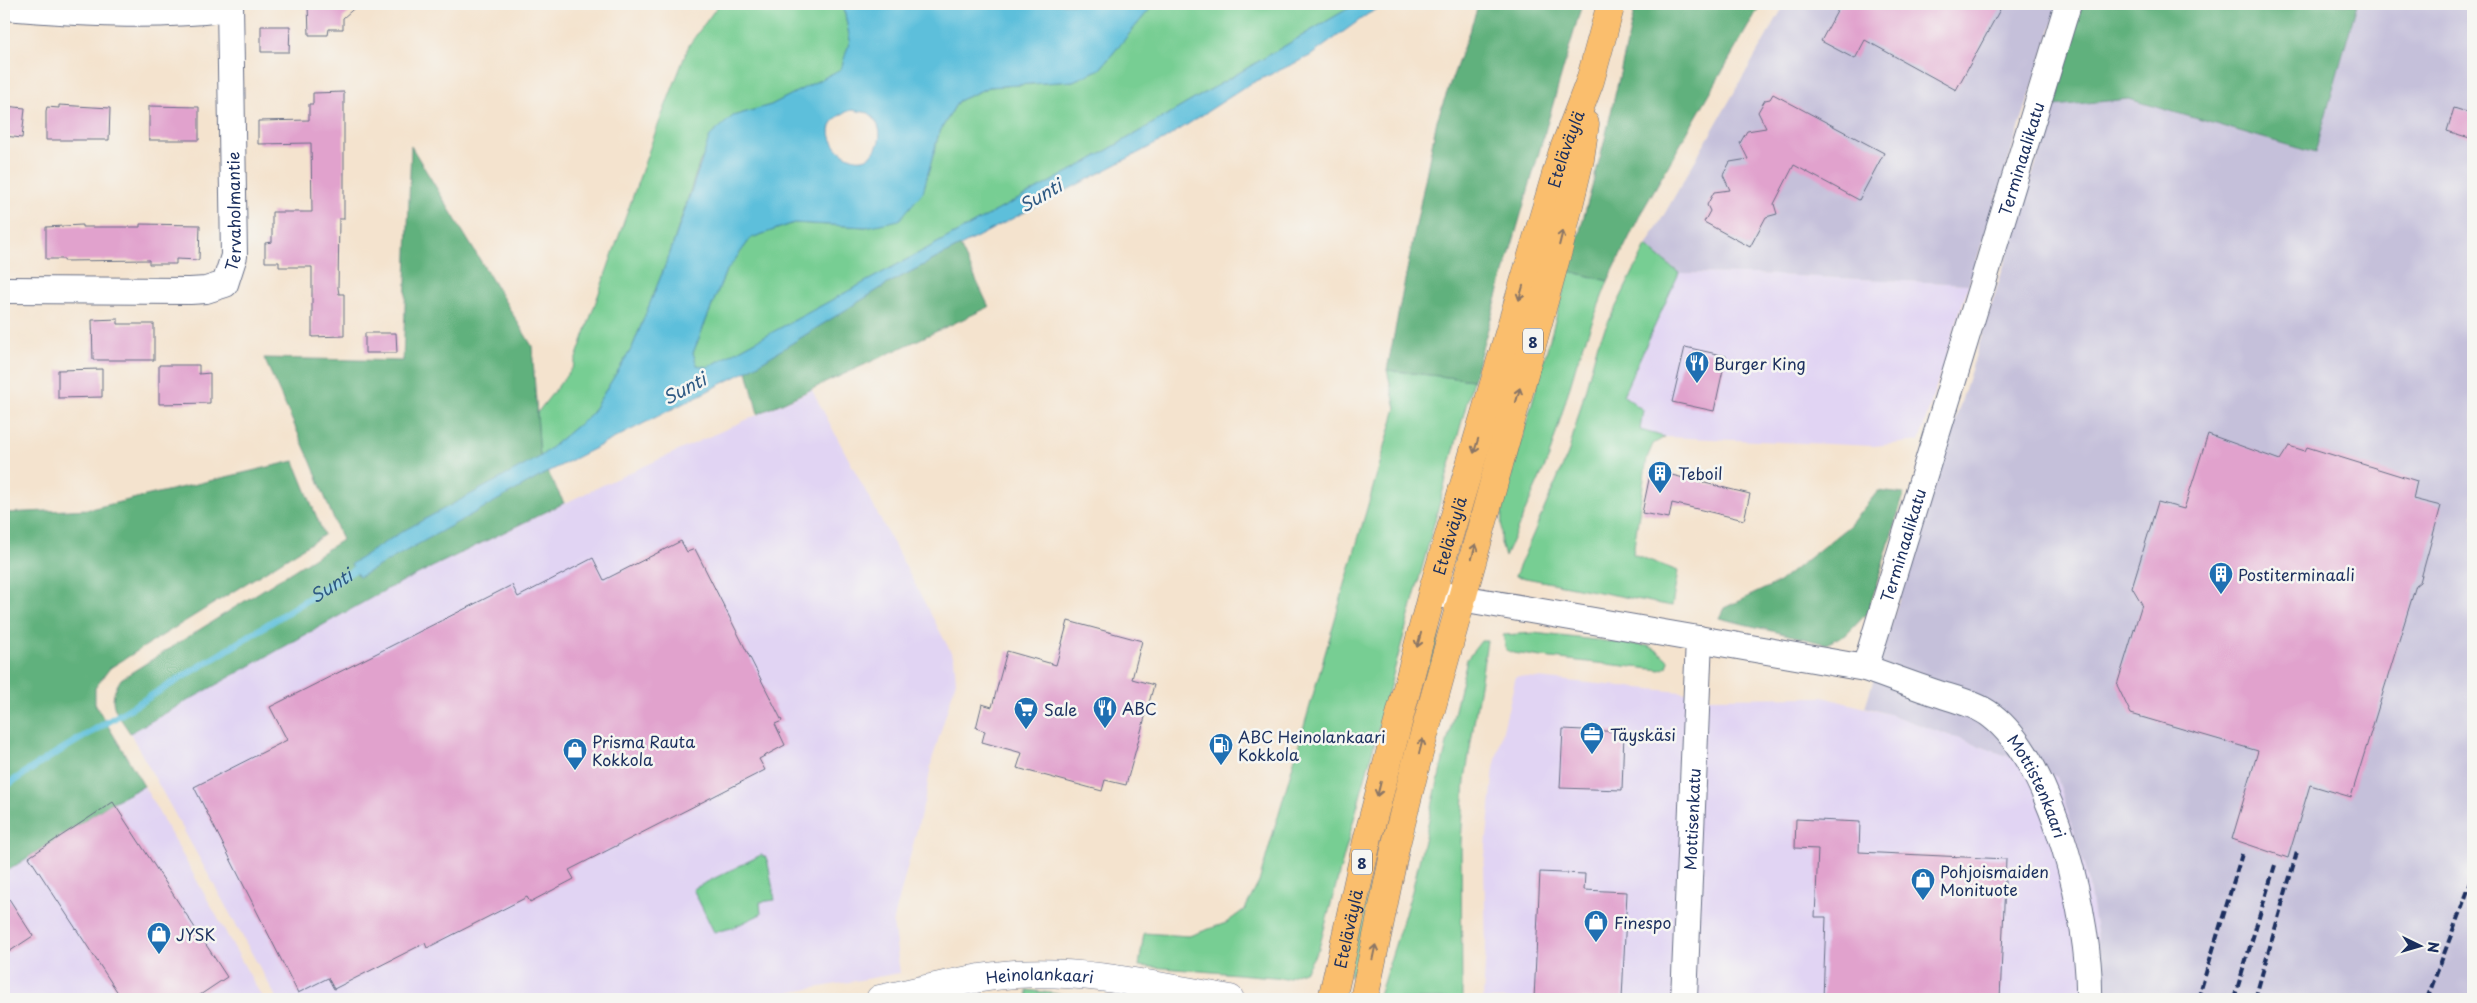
<svg xmlns="http://www.w3.org/2000/svg" width="2477" height="1003" font-family="'Playpen Sans',sans-serif">
<rect width="100%" height="100%" fill="#f6f6f2"/>
<filter id="ink" filterUnits="userSpaceOnUse"><feTurbulence type="fractalNoise" baseFrequency=".02" numOctaves="2"/><feDisplacementMap in="SourceGraphic" scale="10" xChannelSelector="R" yChannelSelector="G"/><feConvolveMatrix kernelMatrix="1 2 1 2 8 2 1 2 1" color-interpolation-filters="sRGB"/></filter>
<filter id="wash" filterUnits="userSpaceOnUse"><feTurbulence type="fractalNoise" baseFrequency=".0096" numOctaves="4" result="noise"/><feDisplacementMap in="SourceGraphic" scale="20" xChannelSelector="R" yChannelSelector="G"/><feGaussianBlur stdDeviation="1.12" result="paint"/><feColorMatrix in="noise" values="0 0 0 0 0 0 0 0 0 0 0 0 0 0 0 0 0 1.4 0 .05"/><feComposite in="paint" operator="in"/></filter>
<g filter="url(#wash)">
<rect width="100%" height="100%" fill="#f4e3ce"/>
<path fill="#e1d4f3" d="M1679,273L1755,274L1969,284L1919,441L1874,446L1665,437L1640,430L1642,410L1623,395Z
M812,390L954,658L956,681L932,760L926,794L893,923L900,973L752,999H277L130,733L389,588L609,482Z
M1516,676L1681,692L1709,698L1823,697L1889,714L2019,760L2057,777L2088,879L2106,999H1483L1486,946L1484,866L1494,768Z
M144,786L263,999H4V873L113,802Z"/>
<path fill="#c5c0da" d="M1785,4H2059L1969,284L1755,274L1679,273L1646,246Z
M2357,4H2473V999H2106L2088,879L2057,777L2019,760L1889,714L1865,707L2054,106L2129,99L2314,153Z"/>
<path fill="#77ce93" stroke="#497e78" d="M719,4H843L850,40L842,69L771,105L733,116L700,161L669,256L632,348L591,414L540,457L537,413L573,367L654,136L689,45Z
M1154,4H1356L1089,161L708,367L697,365L693,353L725,273L751,238L794,223L866,227L923,192L939,133L958,101L989,87L1073,81L1100,69Z
M1646,246L1679,273L1623,395L1643,410L1640,430L1665,437L1653,444L1647,458L1633,554L1678,571L1672,606L1515,576L1568,454L1598,343Z
M1569,271L1608,281L1577,362L1549,457L1505,557L1501,543L1502,510Z
M1387,370L1473,380L1319,948L1306,970L1286,978L1139,966L1144,933L1189,936L1226,923L1245,909L1259,882L1396,408Z
M1438,632H1440L1361,963L1349,977L1350,962L1434,633Z
M1534,633L1648,646L1658,651L1669,661L1667,667L1661,670L1542,657L1513,653L1506,650L1503,635Z
M1481,641H1487L1465,780L1461,843L1462,999H1378L1412,891L1467,659Z
M761,855L767,858L775,900L760,902L761,914L732,928L714,932L693,889Z
M1027,990L1099,999H1034L1028,998Z"/>
<path fill="#61b17d" stroke="#3e706e" d="M1479,4H1582L1473,380L1387,370L1437,120Z
M1636,4H1761L1641,213L1608,281L1569,271L1604,143Z
M2082,4H2357L2315,153L2129,99L2054,106Z
M411,146L532,346L540,457L564,503L389,588L130,733C116,711 105,704 121,679L342,540L311,462L264,358L403,361Z
M960,246L989,307L758,414L747,371L889,283Z
M294,461L324,535L110,668L95,688V704L144,786L113,802L4,873V513L90,509Z
M1878,491L1904,494L1868,612L1847,634L1826,644L1719,618L1724,608L1779,582L1849,526Z"/>
<path fill="#5dbfdb" stroke="#3c779c" fill-rule="evenodd" d="M843,4H1154L1100,69L1073,81L989,87L958,101L939,133L923,192L899,220L866,227L794,223L751,238L725,273L693,353L697,365L708,367L1089,161L1356,4H1387L1368,14L1310,56L1250,84L1165,139L889,283L747,371L550,471L359,577L351,564L403,531L540,457L591,414L632,348L669,256L710,136L733,116L771,105L841,69L850,40ZM852,110L869,113C877,121 882,130 879,141C866,190 795,127 852,110Z"/>
<g fill="none" stroke-linecap="round" stroke-linejoin="round">
<path stroke="#5dbfdb" stroke-width="7" id="s1" d="M4,787L48,758L219,655L354,570"/>
</g>
<g id="blocks">
<path fill="#e1a2cd" d="M308,4H359L343,18V29H329L328,35H309Z
M1841,4H2003L1956,90L1865,40L1855,59L1821,41Z
M261,26H290L289,52H261Z
M344,92V219H339L338,288L339,294H344V336L312,337V267H279V262H265V243L272,242V212H312L311,143L258,144V121L309,120V104H313V93Z
M1773,94L1884,153L1859,200L1794,165L1774,204L1777,214L1766,217L1750,247L1704,222L1710,211L1707,205L1714,192L1730,190L1723,175L1730,162L1748,159L1740,143L1747,131L1766,128L1758,112L1765,100L1770,99Z
M59,105L110,108L109,140H46V111L47,107L59,108Z
M4,106L25,108L22,138L4,136Z
M149,106L199,107V140H149Z
M2454,108L2473,114V139L2447,131Z
M140,224L200,225L199,260L176,259V264H149V260L64,261V259H46V227L82,225V227H140Z
M118,319V324H154V360H93L92,320Z
M365,333H396L397,353H365Z
M1685,347L1726,356L1714,411L1672,402Z
M159,365H199V374L210,373V403L159,404Z
M102,369V397L58,398V370Z
M2208,434L2280,460L2289,446L2305,451L2307,447L2388,472L2417,481L2413,499L2441,506L2420,582L2416,585L2351,797L2310,785L2288,858L2232,839L2258,751L2131,714L2117,685L2142,604L2132,587L2158,502L2184,509Z
M1651,470L1750,494L1744,520L1672,503L1669,518L1642,513Z
M681,541L687,552L695,549L782,721L775,724L785,745L759,759L765,770L569,870L574,879L530,902L527,897L427,948L425,943L334,989L328,978L298,993L194,787L287,740L270,707L512,585L518,597L593,558L604,580Z
M1068,621L1142,641L1132,679L1154,685L1126,785L1105,780L1102,791L1017,768L1022,753L982,742L985,731L976,728L982,704L992,707L1007,651L1056,665Z
M1563,729L1624,732L1622,790L1560,788Z
M113,802L227,977L194,999H122L29,857Z
M1796,819L1860,822L1859,852L2006,859L2000,999H1823L1826,917H1815L1818,849L1795,848Z
M1540,872L1585,874L1584,890L1627,892L1622,999H1534Z
M4,891L33,936L4,955Z"/>
</g>
</g>
<g filter="url(#ink)">
<use href="#blocks" fill-opacity="0" stroke="#676e85" stroke-width="1"/>
<g fill="none" stroke-linecap="round" stroke-linejoin="round">
<defs>
<g id="minor">
<path d="M4,7C79,13 154,18 230,8"/>
<path id="s2" d="M4,290L190,291L206,290L225,284L234,256L230,4"/>
<path id="s3" d="M1432,593L1865,668L2068,4"/>
<path id="s4" d="M1865,668C1888,676 1912,685 1936,693C1954,699 1977,704 1992,716C2054,764 2091,923 2089,999"/>
<path id="s5" d="M1684,999L1699,639"/>
</g>
<g id="tertiary">
<path id="s6" d="M880,999C925,990 970,977 1015,974C1087,969 1160,987 1230,999"/>
</g>
<g id="trunk">
<path id="s7" d="M1332,999L1368,837L1432,593L1562,154L1590,81L1611,4"/>
<path d="M1364,999L1396,844L1416,764L1559,247L1580,159L1585,124"/>
</g>
</defs>
<use href="#minor" stroke="#676e85" stroke-width="28"/>
<use href="#tertiary" stroke="#676e85" stroke-width="29"/>
<use href="#trunk" stroke="#676e85" stroke-width="29"/>
<use href="#minor" stroke="#fff" stroke-width="26"/>
<use href="#tertiary" stroke="#fff" stroke-width="28"/>
<use href="#trunk" stroke="#fabe6d" stroke-width="28"/>
<path stroke="#1b2f5e" stroke-width="4" stroke-dasharray="8 4" stroke-linecap="butt" d="M2198,999L2242,854
M2234,999L2275,865
M2255,999L2297,852
M2427,999L2473,877"/>
</g>
<defs><path id="oneway-shaft" d="M-6 0H5M1.5-3L5.5 0L1.5 3" fill="none" stroke-width="1.6" stroke-linecap="round" stroke-linejoin="round" transform="scale(1.25)"/></defs>
<g stroke="#8a7666">
<use href="#oneway-shaft" transform="translate(1561 238) rotate(-76)"/>
<use href="#oneway-shaft" transform="translate(1521 293) rotate(106)"/>
<use href="#oneway-shaft" transform="translate(1518 395) rotate(-74)"/>
<use href="#oneway-shaft" transform="translate(1476 446) rotate(107)"/>
<use href="#oneway-shaft" transform="translate(1474 551) rotate(-74)"/>
<use href="#oneway-shaft" transform="translate(1419 640) rotate(106)"/>
<use href="#oneway-shaft" transform="translate(1421 746) rotate(-75)"/>
<use href="#oneway-shaft" transform="translate(1379 789) rotate(104)"/>
<use href="#oneway-shaft" transform="translate(1374 952) rotate(-78)"/>
</g>
</g>
<defs>
<symbol id="restaurant-pin" viewBox="-11 -11 22 30"><path d="M0 17L-7.5 6A9.5 9.5 0 1 1 7.5 6Z" fill="#1f6fb2" stroke="#f6f6f2"/><path d="M-5-6h1v4h1v-4h1v4h1v-4h1v5L-1.5 .5V6h-2V.5L-5-1ZM5-6V6H3V1.5H1.5Q1.5-4 5-6Z" fill="#fff"/></symbol>
<symbol id="building-pin" viewBox="-11 -11 22 30"><path d="M0 17L-7.5 6A9.5 9.5 0 1 1 7.5 6Z" fill="#1f6fb2" stroke="#f6f6f2"/><path d="M-4-6H4V6H1V3H-1V6H-4ZM-2.5-4.3h1.7v1.8h-1.7ZM.8-4.3h1.7v1.8H.8ZM-2.5-1h1.7V.8h-1.7ZM.8-1h1.7V.8H.8Z" fill="#fff"/></symbol>
<symbol id="supermarket-pin" viewBox="-11 -11 22 30"><path d="M0 17L-7.5 6A9.5 9.5 0 1 1 7.5 6Z" fill="#1f6fb2" stroke="#f6f6f2"/><path d="M-6-5.5h2.5l.6 2H6L4.5 2H-2.5L-4.4-4H-6ZM-1.5 3.2a1.3 1.3 0 1 0 .1 0ZM3 3.2a1.3 1.3 0 1 0 .1 0Z" fill="#fff"/></symbol>
<symbol id="office-pin" viewBox="-11 -11 22 30"><path d="M0 17L-7.5 6A9.5 9.5 0 1 1 7.5 6Z" fill="#1f6fb2" stroke="#f6f6f2"/><path d="M-6-3h4V-5.5h4V-3h4V5H-6ZM-1-4.5V-3h2v-1.5ZM-6 0V1H6V0Z" fill="#fff"/></symbol>
<symbol id="fuel-pin" viewBox="-11 -11 22 30"><path d="M0 17L-7.5 6A9.5 9.5 0 1 1 7.5 6Z" fill="#1f6fb2" stroke="#f6f6f2"/><path d="M-5.5-6h7V0h2V4h1.3V-2.5L3-4.5l.8-.8L6-3V5H2.5V1h-1V6h-7ZM-4.2-4.7v3.2H.2V-4.7Z" fill="#fff"/></symbol>
<symbol id="shop-pin" viewBox="-11 -11 22 30"><path d="M0 17L-7.5 6A9.5 9.5 0 1 1 7.5 6Z" fill="#1f6fb2" stroke="#f6f6f2"/><path d="M-5-2.5h2.3a2.7 3.5 0 0 1 5.4 0H5L5.5 6h-11ZM-1.5-2.5h3a1.5 2.3 0 0 0-3 0Z" fill="#fff"/></symbol>
</defs>
<g fill-rule="evenodd">
<use href="#restaurant-pin" x="1683" y="349" width="28" height="38"/>
<use href="#building-pin" x="1646" y="459" width="28" height="38"/>
<use href="#building-pin" x="2207" y="560" width="28" height="38"/>
<use href="#restaurant-pin" x="1091" y="694" width="28" height="38"/>
<use href="#supermarket-pin" x="1012" y="695" width="28" height="38"/>
<use href="#office-pin" x="1578" y="720" width="28" height="38"/>
<use href="#fuel-pin" x="1207" y="731" width="28" height="38"/>
<use href="#shop-pin" x="561" y="736" width="28" height="38"/>
<use href="#shop-pin" x="1909" y="866" width="28" height="38"/>
<use href="#shop-pin" x="1582" y="908" width="28" height="38"/>
<use href="#shop-pin" x="145" y="920" width="28" height="38"/>
</g>
<g text-anchor="middle" dominant-baseline="central" stroke-width="5" stroke-linejoin="round" paint-order="stroke">
<g fill="#f6f6f2" stroke="#5d6b8a" stroke-width="1">
<rect x="1523" y="328.5" width="20" height="25" rx="4"/>
<rect x="1352" y="849.5" width="20" height="25" rx="4"/>
</g>
<g font-size="15" font-weight="bold" fill="#1b2f5e">
<text x="1533" y="341">8</text>
<text x="1362" y="862">8</text>
</g>
<g font-size="16" fill="#1b2f5e" stroke="#f6f6f2">
<text stroke="none"><textPath href="#s7" startOffset="882">Eteläväylä</textPath></text>
<text stroke="none"><textPath href="#s3" startOffset="972">Terminaalikatu</textPath></text>
<text stroke="none"><textPath href="#s2" startOffset="296">Tervaholmantie</textPath></text>
<text stroke="none"><textPath href="#s7" startOffset="478">Eteläväylä</textPath></text>
<text stroke="none"><textPath href="#s3" startOffset="568">Terminaalikatu</textPath></text>
<text stroke="none"><textPath href="#s4" startOffset="221">Mottistenkaari</textPath></text>
<text stroke="none"><textPath href="#s5" startOffset="180">Mottisenkatu</textPath></text>
<text stroke="none"><textPath href="#s7" startOffset="72">Eteläväylä</textPath></text>
<text stroke="none"><textPath href="#s6" startOffset="162">Heinolankaari</textPath></text>
</g>
<g font-size="16" fill="#1b2f5e" stroke="#f6f6f2" text-anchor="start">
<text x="1714" y="363">Burger King</text>
<text x="1678" y="473">Teboil</text>
<text x="2238" y="574">Postiterminaali</text>
<text x="1122" y="708">ABC</text>
<text x="1044" y="709">Sale</text>
<text x="1610" y="734">Täyskäsi</text>
<text x="1238" y="736">ABC Heinolankaari<tspan x="1238" dy="18">Kokkola</tspan></text>
<text x="592" y="741">Prisma Rauta<tspan x="592" dy="18">Kokkola</tspan></text>
<text x="1940" y="871">Pohjoismaiden<tspan x="1940" dy="18">Monituote</tspan></text>
<text x="1614" y="922">Finespo</text>
<text x="176" y="934">JYSK</text>
</g>
<g font-size="18" font-style="italic" fill="#2f5a84" stroke="#f6f6f2">
<text transform="translate(1040 195) rotate(-30)">Sunti</text>
<text transform="translate(684 388) rotate(-28)">Sunti</text>
<text stroke="none"><textPath href="#s1" startOffset="384">Sunti</textPath></text>
</g>
</g>
<rect width="2477" height="1003" fill="none" stroke="#f6f6f2" stroke-width="20"/>
<g transform="translate(2420 946) rotate(95)" stroke="#f6f6f2" stroke-width="4" paint-order="stroke">
<path d="M0-4L9 19L0 12L-9 19Z" fill="#1b2f5e"/>
<text y="-8" font-size="14" font-weight="bold" text-anchor="middle" fill="#1b2f5e">N</text>
</g>
</svg>
